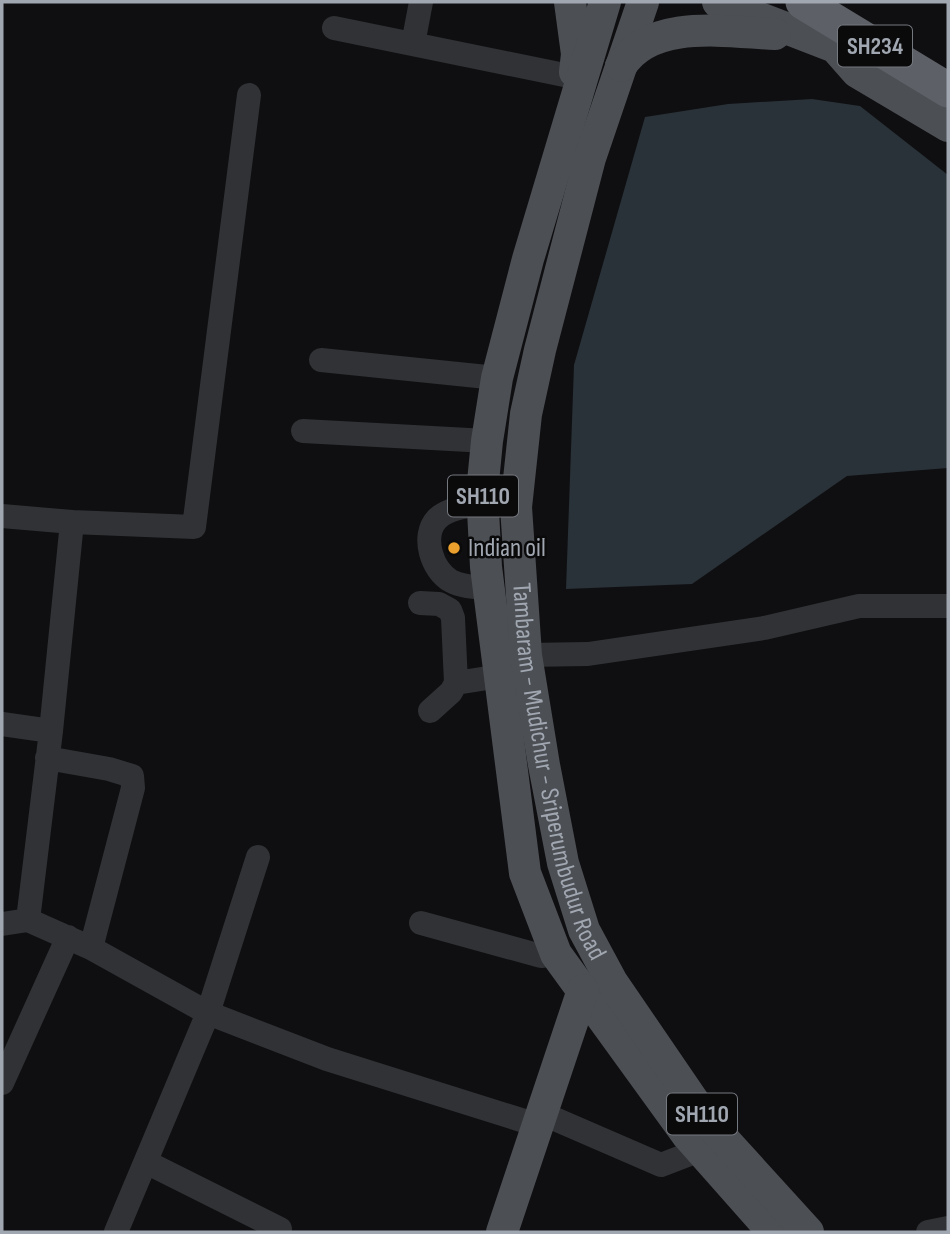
<svg xmlns="http://www.w3.org/2000/svg" width="950" height="1234" font-family="'Sofia Sans Condensed',sans-serif">
<rect width="100%" height="100%" fill="#0f0f11"/>
<path fill="#293238" d="M812,99L860,106L948,175V468L847,476L692,584L566,589L574,365L645,117L728,104Z"/>
<g fill="none" stroke-linecap="round" stroke-linejoin="round">
<path stroke="#303235" stroke-width="24" d="M334,28L574,77
M413,44L421,2
M321,360L497,378
M303,431L487,441
M483,504C468,506 448,508 437,519C421,536 432,571 451,581C462,587 476,587 488,588
M2,516L72,522L194,527L249,95
M420,603L439,604L450,610L453,618L456,683L451,692L430,711
M526,655L588,654L764,628L859,606H948
M456,683L500,676
M2,724L51,731
M47,758L109,769L132,776L133,788L91,948
M28,920L91,948L208,1013L258,857
M421,923L541,956L556,954
M2,924L28,920L51,731L72,522
M2,1083L68,937
M541,1113L661,1165L700,1150
M146,1162L280,1229
M116,1232L208,1013L327,1059L537,1125
M928,1232L948,1228"/>
<g stroke="#4c4f54" stroke-width="32">
<path d="M570,2L577,54L575,72"/>
<path d="M605,2L528,259L497,378L487,441L482,492L486,567L525,873L556,954L688,1136L773,1232"/>
<path id="s1" d="M643,2L590,158L540,350L526,414L516,507L526,655L544,765L563,863L584,930L612,982L707,1121L808,1232"/>
<path d="M718,2L835,47L857,72L948,126"/>
<path d="M621,66C651,18 727,32 775,34"/>
<path d="M502,1232L583,990"/>
</g>
<path stroke="#5d6066" stroke-width="35" d="M803,2L948,90"/>
</g>
<circle fill="#eb9f2c" stroke="#0a0a0b" stroke-width="2.5" cx="454" cy="548" r="7"/>
<g text-anchor="middle" dominant-baseline="central" stroke-width="5" stroke-linejoin="round" paint-order="stroke">
<g fill="#0a0a0b" stroke="#74787f" stroke-width="2">
<rect x="838" y="25.5" width="74" height="41" rx="5"/>
<rect x="448" y="475.5" width="70" height="41" rx="5"/>
<rect x="667" y="1093.5" width="70" height="41" rx="5"/>
</g>
<g font-size="24" font-weight="bold" fill="#a1a7b1">
<text x="875" y="46">SH234</text>
<text x="483" y="496">SH110</text>
<text x="702" y="1114">SH110</text>
</g>
<g font-size="26" fill="#a1a7b1" stroke="#0a0a0b" text-anchor="start">
<text x="468" y="548">Indian oil</text>
</g>
<g font-size="26" fill="#a1a7b1" stroke="#0a0a0b">
<text stroke="none"><textPath href="#s1" startOffset="791">Tambaram - Mudichur - Sriperumbudur Road</textPath></text>
</g>
</g>
<rect width="950" height="1234" fill="none" stroke="#a1a7b1" stroke-width="7"/>
</svg>
